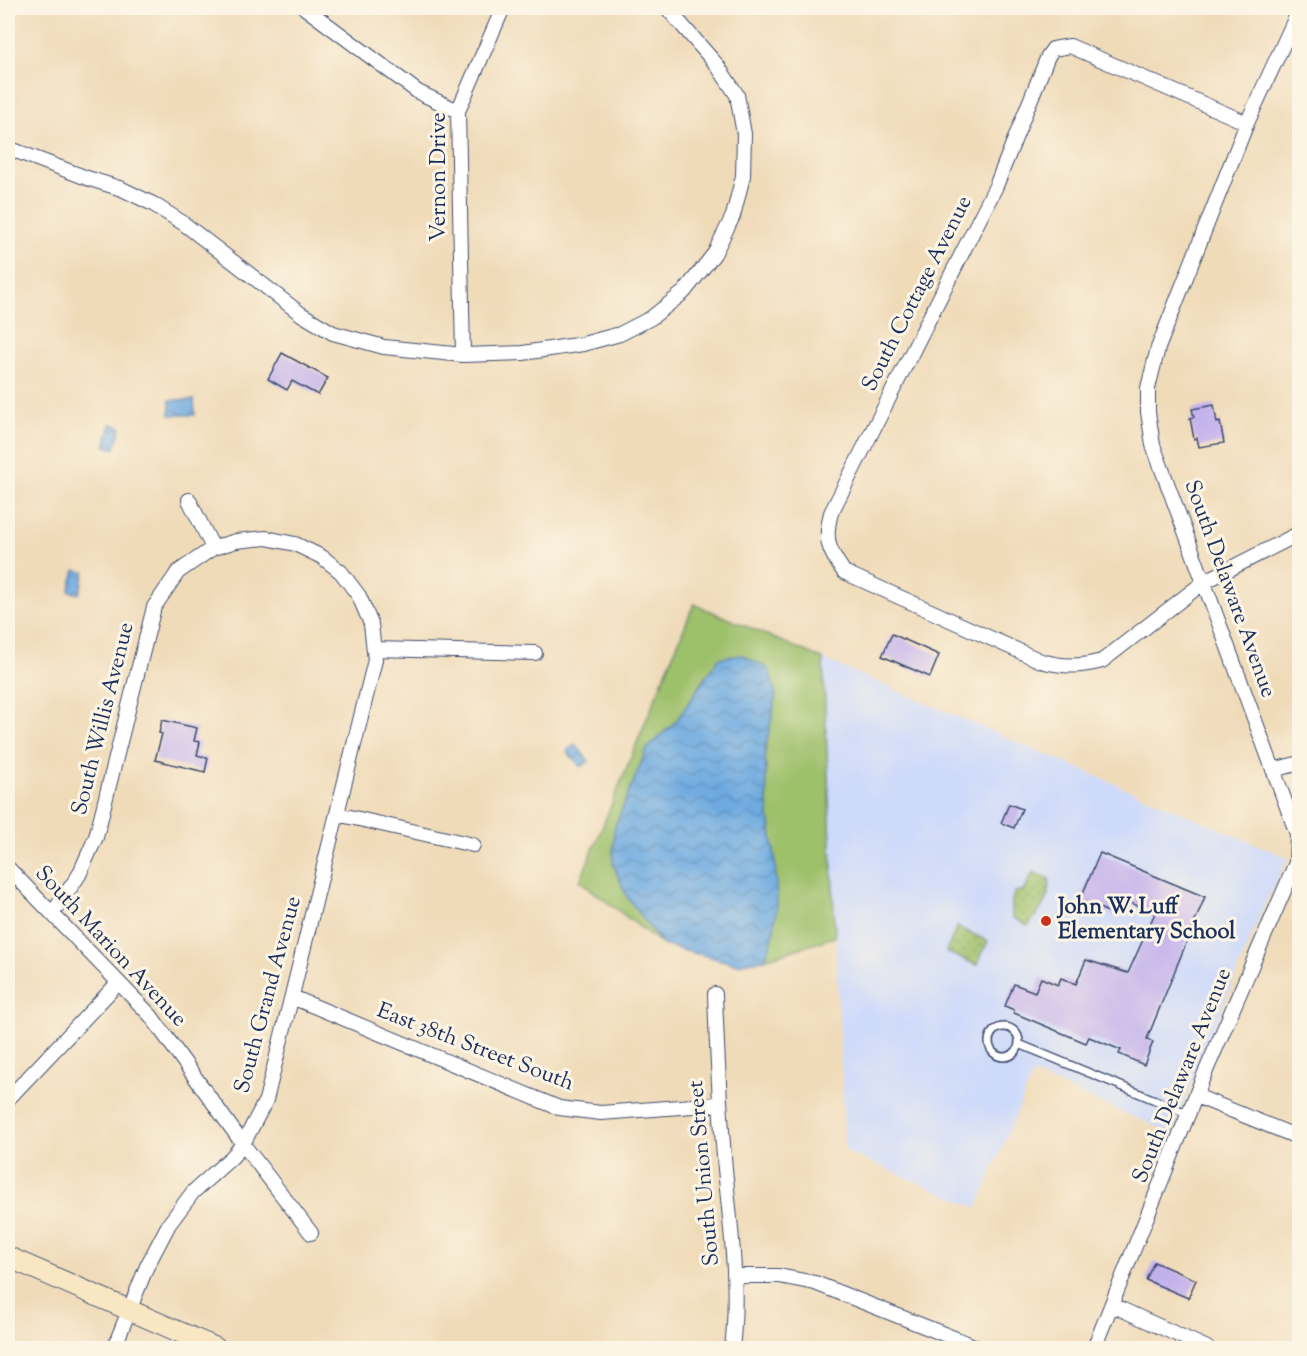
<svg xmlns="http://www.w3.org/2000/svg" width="1307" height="1356" font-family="'Sorts Mill Goudy',serif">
<defs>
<pattern id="park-dots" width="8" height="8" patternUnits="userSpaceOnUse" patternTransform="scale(1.5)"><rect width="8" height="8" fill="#9dc06a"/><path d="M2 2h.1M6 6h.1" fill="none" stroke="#7f9c5a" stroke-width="1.8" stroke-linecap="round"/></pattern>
<pattern id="water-waves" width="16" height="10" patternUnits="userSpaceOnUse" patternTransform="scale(1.5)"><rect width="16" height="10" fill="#6eaae0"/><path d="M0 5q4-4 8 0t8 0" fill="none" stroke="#5a8bb9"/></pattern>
</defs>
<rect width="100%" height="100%" fill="#fcf5e5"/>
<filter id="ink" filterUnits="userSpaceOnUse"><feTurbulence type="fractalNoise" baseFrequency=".0167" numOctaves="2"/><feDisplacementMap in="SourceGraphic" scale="12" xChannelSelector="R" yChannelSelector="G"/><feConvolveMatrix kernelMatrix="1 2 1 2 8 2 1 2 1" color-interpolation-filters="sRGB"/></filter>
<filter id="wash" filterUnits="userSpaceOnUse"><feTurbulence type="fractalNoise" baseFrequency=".008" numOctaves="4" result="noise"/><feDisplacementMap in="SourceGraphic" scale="24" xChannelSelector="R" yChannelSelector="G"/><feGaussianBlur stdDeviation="1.35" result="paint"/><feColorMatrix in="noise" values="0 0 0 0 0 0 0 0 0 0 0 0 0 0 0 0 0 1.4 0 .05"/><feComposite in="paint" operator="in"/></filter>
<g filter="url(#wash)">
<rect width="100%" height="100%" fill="#f0dbb9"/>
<path fill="#cedafa" d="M823,659L1288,858L1264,905L1172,1133L1033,1074L977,1208L845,1151Z"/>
<path fill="#9dc06a" stroke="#5c7864" stroke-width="1.5" d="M694,604L823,659L835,937L765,959L773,937L775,859L767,801L765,751L776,695L705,677L677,720L647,749L614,829L613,863L626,895L663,945L580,881Z"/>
<path fill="url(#park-dots)" stroke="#5c7864" stroke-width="1.5" d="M1033,872L1049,879C1053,895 1038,914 1028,926L1012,917V899L1015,892L1025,890Z
M957,927L988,941L977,965L946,952Z"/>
<path fill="url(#water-waves)" stroke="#446c9f" stroke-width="1.5" d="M170,400H194L195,415H170Z
M111,424L121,427L115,449L105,446Z
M75,570L85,572L79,594L69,591Z
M742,655L769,669L776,695L765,751L767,801L775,859L777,905L773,937L765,959L737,964L663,945L626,895L613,863L614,829L647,749L677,720L719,658Z
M575,744L589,761L581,767L567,751Z"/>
<g id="blocks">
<path fill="#c2b0ec" d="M282,353L328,378L318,395L292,381L287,390L268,379Z
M1214,405L1217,423L1220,422L1224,443L1199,447L1197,438L1194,439L1190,418L1194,417L1192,409Z
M892,634L939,655L930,677L882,656Z
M162,720L197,728L194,741L200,742L197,755L208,758L205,772L155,760L162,734L159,733Z
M1009,804L1022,809L1014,828L1001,823Z
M1100,853L1205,897L1147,1039L1153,1042L1144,1065L1119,1054L1121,1050L1089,1037L1086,1043L1014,1013V1010L1005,1006L1014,984L1035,992L1041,978L1058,985L1061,978L1076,984L1086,960L1128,973L1155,913L1126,901L1120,917L1080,900Z
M1154,1262L1196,1280L1188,1298L1146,1280Z"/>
</g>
</g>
<g filter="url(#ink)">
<use href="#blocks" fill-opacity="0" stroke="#3b496c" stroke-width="1.5"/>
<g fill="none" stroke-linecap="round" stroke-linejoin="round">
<defs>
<path id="service" d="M989 1042a15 15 0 1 1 30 0a15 15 0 1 1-30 0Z
M1019,1044L1189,1114"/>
<path id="minor" d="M305,8L418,92L458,111
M1247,123L1070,46L1053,49L1048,56L996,186L831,513C824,539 828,550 844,572L1041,661C1063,667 1080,667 1102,661L1204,582L1300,533
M8,148L87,178L122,189L153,204L183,223L301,314L333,333L384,347L463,355L523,353L583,344L620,334L651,318L684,292L714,254L733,216L743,176L744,134L737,95L717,65L667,8
M463,355L458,111L503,8
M189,500L213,548
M375,649L535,653
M1273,770L1300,763
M337,814L473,845
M8,868L151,1016L243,1144L311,1233
M52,914L79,875L96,837L154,607L178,572L213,548L236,541L266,538L295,544L322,557L341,572L359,596L371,624L375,660L266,1100L243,1144L232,1157L193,1192L169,1224L147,1266L114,1348
M715,994C717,1053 720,1111 725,1169C731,1229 739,1289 732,1348
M292,997L559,1108L601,1113L719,1104
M1196,1096L1300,1138
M8,1099L118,983
M735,1276H779L815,1283L979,1348
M1112,1305L1207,1348
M1094,1348L1202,1080L1296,863L1297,834L1153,445L1148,412V388L1158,348L1247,123L1300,8"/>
<path id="secondary" d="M8,1257L216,1348"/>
</defs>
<use href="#service" stroke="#3b496c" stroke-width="10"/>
<use href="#minor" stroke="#3b496c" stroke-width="16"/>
<use href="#secondary" stroke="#3b496c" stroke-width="22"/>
<use href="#service" stroke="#fff" stroke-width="7"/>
<use href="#minor" stroke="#fff" stroke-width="14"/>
<use href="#secondary" stroke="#f9e7c3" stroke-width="20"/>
</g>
</g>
<circle fill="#c8321e" stroke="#fcf5e5" stroke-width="2" cx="1046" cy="921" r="6"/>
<g text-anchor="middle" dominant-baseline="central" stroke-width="6" stroke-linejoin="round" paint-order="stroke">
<g font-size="22" fill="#1b2f5e" stroke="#fcf5e5">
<text transform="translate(440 177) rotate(-90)">Vernon Drive</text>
<text transform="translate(918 294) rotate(-63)">South Cottage Avenue</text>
<text transform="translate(1229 589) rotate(70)">South Delaware Avenue</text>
<text transform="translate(104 719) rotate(-76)">South Willis Avenue</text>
<text transform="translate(110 947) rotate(47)">South Marion Avenue</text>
<text transform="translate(269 995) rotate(-75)">South Grand Avenue</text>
<text transform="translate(475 1048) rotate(21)">East 38th Street South</text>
<text transform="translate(1183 1076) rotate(-68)">South Delaware Avenue</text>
<text transform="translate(705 1173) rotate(-95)">South Union Street</text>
</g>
<g font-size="22" font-weight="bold" fill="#1b2f5e" stroke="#fcf5e5" text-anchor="start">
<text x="1058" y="908">John W. Luff<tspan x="1058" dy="25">Elementary School</tspan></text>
</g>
</g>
<rect width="1307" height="1356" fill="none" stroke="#fcf5e5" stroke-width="30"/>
</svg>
